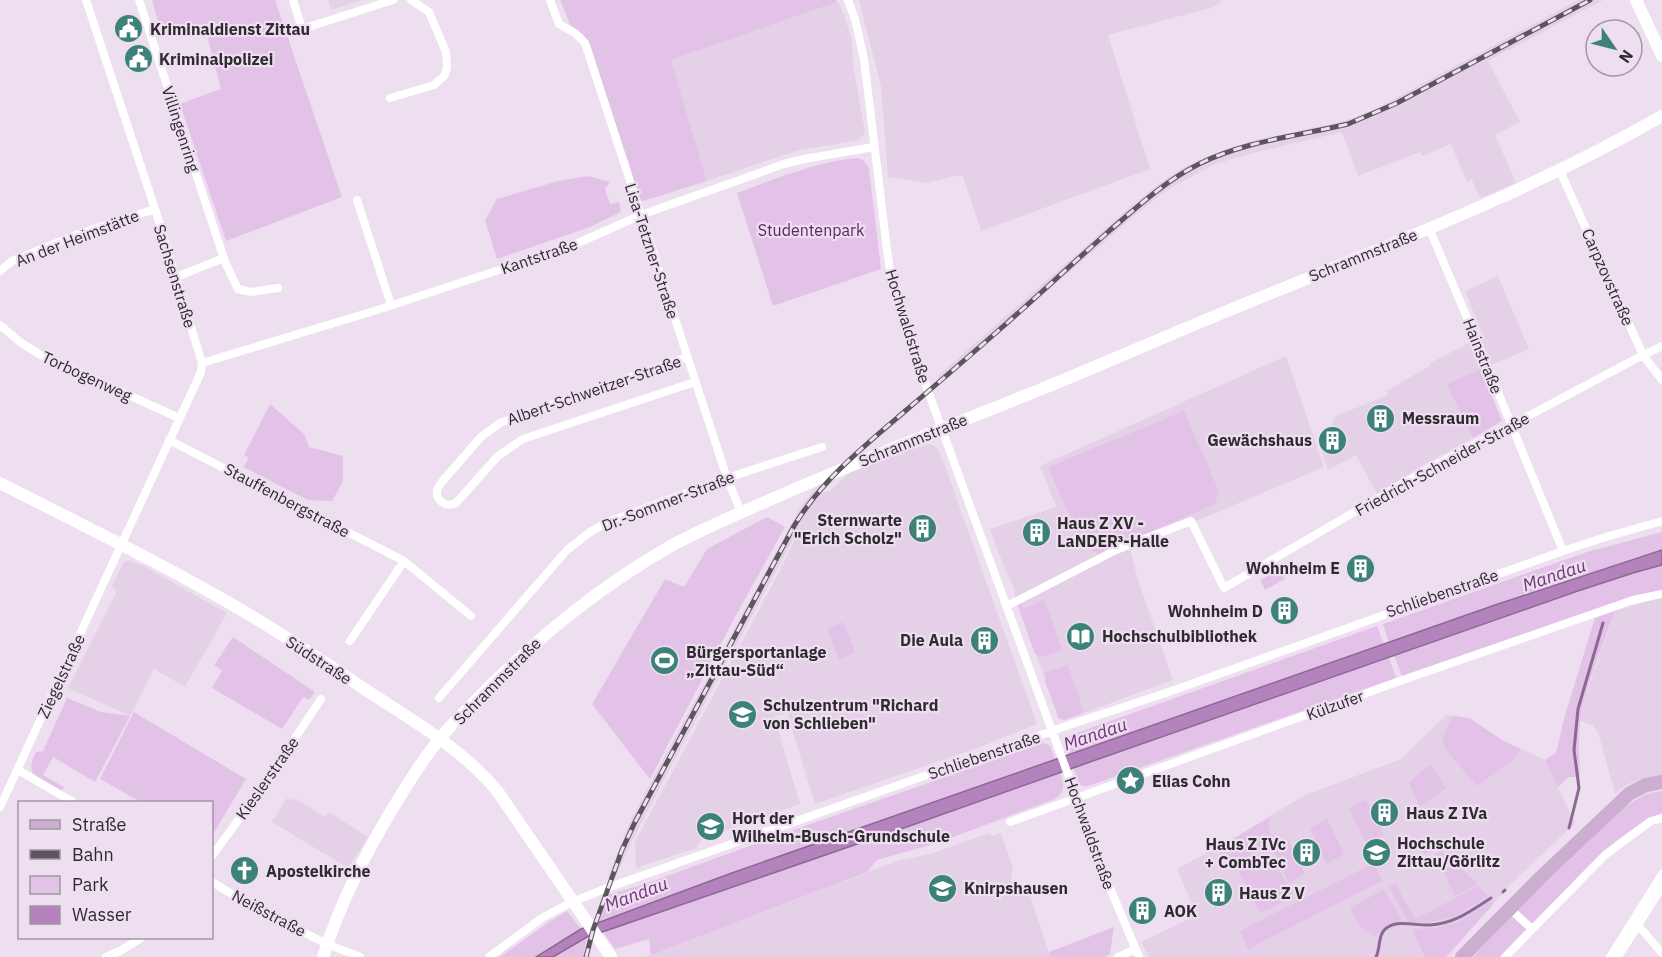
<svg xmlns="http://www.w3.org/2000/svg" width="1662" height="957" font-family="'IBM Plex Sans',sans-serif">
<rect width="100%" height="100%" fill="#eedff0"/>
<path fill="#e4d0e7" d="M328,0H362L331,10Z
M859,0H1221V2L1210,8L1108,35L1150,169L981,231L963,176H954L927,183L888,177L881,86Z
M1578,0H1603L1488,61L1520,122L1495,135L1516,183L1480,198L1472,180L1467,182L1451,144L1422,156L1420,152L1358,176L1342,132L1253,153L1212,165L1166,191L1135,215L942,383L938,376L1129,208L1160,183L1181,169L1208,156L1251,141L1339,122L1366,114Z
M837,2L840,4L852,40L853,64L865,133L858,140L796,151L707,181L671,60Z
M1498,276L1529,349L1446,384L1473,438L1423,465L1377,494L1356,455L1328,470L1320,447L1336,416L1388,395L1387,391L1431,365L1430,363L1483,336L1465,291Z
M1286,356L1324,467L1130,549L1137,577L1173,680L1065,720L1060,719L1015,598V590L1004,567L990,529L1056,507L1040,466Z
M918,397L920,402L885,433L878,432Z
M929,444L935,446L941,455L1037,724L980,747L815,804L787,713L774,716L800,804L703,838L696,848L636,868L635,842L784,563L802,523L675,759L632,841L616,876L608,877L630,822L666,754L803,503L819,484L834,479L823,492L830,491L850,473L900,453Z
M129,561L142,565L227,613L185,687L154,669L130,716L68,688L117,591L112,586L124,562Z
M1662,597V775L1644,778L1628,784L1615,794L1599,735L1593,725L1580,721L1586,694L1615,611Z
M1446,715L1469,718L1502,740L1545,760L1575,823L1506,889L1447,957H1149L1141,942L1197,915L1177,869L1239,835L1303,796L1401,759Z
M287,798L292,801L294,798L325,817L329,812L368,837L348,868L272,822Z
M989,833L992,836L1001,833L1013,869L1011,879L1016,896L1029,892L1050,957H645L897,861L930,854Z"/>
<path fill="#e2c3e7" d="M152,0H275L342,197L226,241L180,104L221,89L204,24L162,36Z
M560,0H836L837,2L671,60L707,181L640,202L591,47L583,34L571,27Z
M858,158L863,160L869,168L881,269L773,306L737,193C774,179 819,161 858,158Z
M588,176L610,182L605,189L610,204L619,202L621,212L590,227L497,259L485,220L497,199L558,181Z
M1481,369L1502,421L1473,438L1446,384Z
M270,404L304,434L309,447L343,456V481L332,501L308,500L243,467L249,458L244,455Z
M1184,411L1219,491L1215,504L1098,554L1082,544L1048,467Z
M767,517L785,527L735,617L650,779L592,704L665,579L684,587L707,549Z
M1662,532V550L1495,605L1389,643L1383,624L1587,552Z
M1662,565V590L1402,676L1394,656L1633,573Z
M1280,569L1285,579L1265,590L1260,580Z
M1044,599L1061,646V650L1043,657L1035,654L1018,606L1021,604L1024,609Z
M1615,611C1603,645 1585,686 1580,722C1578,740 1579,759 1580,777H1569L1558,787L1545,760L1556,753L1565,715L1595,618Z
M843,622L855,652L839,659L827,629Z
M1377,626L1384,645L1069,756L1064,741L1066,737L1071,735Z
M233,637L315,692L309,700L303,697L282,729L212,688L222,671L214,665Z
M1389,658L1396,678L1088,786H1082L1079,784L1073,768Z
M1068,665L1084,712L1065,720L1060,719L1058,717L1045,681L1046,672Z
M67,698L101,712L130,716L95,782L53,757L43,775L64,787L61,791C42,780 22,777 36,752L43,751Z
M134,712L246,779L212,836V802H141L100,779Z
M1452,716L1469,718L1502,740L1521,749L1513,760L1477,786L1446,750L1442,740Z
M1044,743L1050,746L1056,761L729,874L599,921L609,894L642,885L813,823Z
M1430,764L1446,788L1420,807L1409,783Z
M1060,773C1064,784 1066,791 1055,799L937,843L877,860L867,872L651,955L649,939L615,949L603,932L918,823Z
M1662,791V813L1647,819L1616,841L1501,957H1473L1511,916L1620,812C1633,801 1644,792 1662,791Z
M1366,800L1384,835L1366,843L1349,808Z
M1270,817C1266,829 1269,836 1281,839L1229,867L1218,848Z
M1327,819L1344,854L1327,864L1310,829Z
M1429,837L1434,843L1429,851L1424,854L1420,848L1416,849L1414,845Z
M1288,839L1305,874L1289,883L1272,848Z
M1268,849L1293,897L1260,913L1237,867Z
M1440,850L1478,884L1455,896L1435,854Z
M1374,863L1382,881L1248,949L1240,931Z
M1395,883L1415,919L1479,886L1488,896L1456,916L1433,922L1409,923L1389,887Z
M1384,889L1402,920C1387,923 1385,925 1376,937L1360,926L1350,908Z
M1492,900L1493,904L1491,907L1445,957H1425L1412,929L1436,928L1459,922Z
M567,911L581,929L536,957H500L546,924Z
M1114,927L1110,954L1105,957H1050L1049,952Z
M587,937L583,957H553Z"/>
<path fill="#b483bd" stroke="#8c6893" stroke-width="1.5" d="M1662,550V565L1633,573L1578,591L1073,768L918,823L614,928L587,937L553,957H536L581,929L729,874L1495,605Z"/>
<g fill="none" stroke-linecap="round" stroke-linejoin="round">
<path stroke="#8c6893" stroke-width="3" d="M1569,828L1579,788L1574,750L1578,709L1603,623
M1503,892L1505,890
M1376,957C1381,948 1377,933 1388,927C1399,920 1418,926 1430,925C1454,924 1472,910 1491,898"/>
<path stroke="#fff" stroke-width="8" d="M139,0L225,262L238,289L251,292L278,288
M293,0L302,29L393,0
M550,0L559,24L575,33L585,43L727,478L741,512
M848,0L855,19L864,59L887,250L892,284L897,301L928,391L1105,876L1139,957
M390,98L434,85L444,76L447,68L446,52L429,12L411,0
M1560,171L1643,355L1662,380
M357,200L391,305
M1429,228L1482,353L1563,551
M0,271L12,261L76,235L155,209
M176,277L224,258
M0,325L20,342L39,354L179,418
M687,357L500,423L481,437L440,484L437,490V496C441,504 448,507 456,503L498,456L523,439L695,382
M202,363L374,311L569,247L641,215L784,164L804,159L874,147
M169,440L404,561L471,616
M1007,606L1116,550L1191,521L1224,588L1423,472L1643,355L1662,346
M350,641L404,561
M439,698L567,550L590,532L608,522L727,478L822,447
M18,770L73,802
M0,807L197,381L201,372L202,363L155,209L86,0
M1010,822L1400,681L1633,600L1662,594
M212,856L261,789L321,699
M212,882L255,908L327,944L360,957
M1509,908L1532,929
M1636,923L1662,953
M106,957L122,950L141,938
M489,957L542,918L572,902L607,888L1066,726L1163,694L1563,551L1609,536L1662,521
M1118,957L1135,949
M1505,957L1605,855L1651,821L1662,818
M1610,957L1662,874
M1618,957L1662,887"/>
<path stroke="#fff" stroke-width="12" d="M1636,0L1662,56
M0,483C80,524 161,563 238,608C283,634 326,663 369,692C415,722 464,750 498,792L611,957
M323,957C341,900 369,846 401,795C412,777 424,758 438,741C451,724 468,709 483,693C541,635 598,588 669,547C707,526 749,509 788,492C871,456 955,424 1039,390C1118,358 1195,323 1274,292C1405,239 1538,187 1662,116"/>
<path stroke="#ccaed1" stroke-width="14" d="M1462,957L1540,878L1630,793L1646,785L1662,782"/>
<defs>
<path id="rail" d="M586,957L593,930L622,850L635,822L794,526C821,481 864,446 904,412C938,383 973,353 1007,323C1041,293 1074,262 1108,232C1137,207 1165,181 1199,164C1245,141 1298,136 1348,124L1397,103L1590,0"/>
</defs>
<use href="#rail" stroke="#5c555e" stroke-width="5"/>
<use href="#rail" stroke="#eedff0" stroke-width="3" stroke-dasharray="9" stroke-linecap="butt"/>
</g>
<defs>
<symbol id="civic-disc" viewBox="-11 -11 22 22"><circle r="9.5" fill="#3d8278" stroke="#eedff0"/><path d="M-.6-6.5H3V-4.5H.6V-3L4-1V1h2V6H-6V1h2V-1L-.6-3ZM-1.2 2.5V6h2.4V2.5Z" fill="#fff"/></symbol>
<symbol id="building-disc" viewBox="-11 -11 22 22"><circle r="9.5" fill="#3d8278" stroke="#eedff0"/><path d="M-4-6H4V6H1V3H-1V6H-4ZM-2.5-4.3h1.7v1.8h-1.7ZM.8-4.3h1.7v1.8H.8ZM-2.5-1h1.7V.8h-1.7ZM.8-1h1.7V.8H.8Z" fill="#fff"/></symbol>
<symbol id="library-disc" viewBox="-11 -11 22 22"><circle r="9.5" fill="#3d8278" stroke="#eedff0"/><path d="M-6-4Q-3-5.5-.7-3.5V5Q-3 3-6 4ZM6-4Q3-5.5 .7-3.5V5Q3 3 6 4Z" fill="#fff"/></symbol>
<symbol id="stadium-disc" viewBox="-11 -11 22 22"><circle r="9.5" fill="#3d8278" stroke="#eedff0"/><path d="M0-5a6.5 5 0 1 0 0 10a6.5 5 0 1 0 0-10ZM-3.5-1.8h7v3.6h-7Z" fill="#fff"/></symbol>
<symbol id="school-disc" viewBox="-11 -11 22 22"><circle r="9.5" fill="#3d8278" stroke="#eedff0"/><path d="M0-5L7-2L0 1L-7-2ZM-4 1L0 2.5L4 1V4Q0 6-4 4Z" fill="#fff"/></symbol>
<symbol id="sight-disc" viewBox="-11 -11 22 22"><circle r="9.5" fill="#3d8278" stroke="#eedff0"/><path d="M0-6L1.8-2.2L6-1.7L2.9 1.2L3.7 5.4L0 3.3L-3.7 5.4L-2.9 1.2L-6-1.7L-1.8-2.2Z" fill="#fff"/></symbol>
<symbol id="university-disc" viewBox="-11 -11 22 22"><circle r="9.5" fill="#3d8278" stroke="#eedff0"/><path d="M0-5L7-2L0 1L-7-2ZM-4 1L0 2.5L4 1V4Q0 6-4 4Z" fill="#fff"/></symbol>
<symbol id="church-disc" viewBox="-11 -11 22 22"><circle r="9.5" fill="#3d8278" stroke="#eedff0"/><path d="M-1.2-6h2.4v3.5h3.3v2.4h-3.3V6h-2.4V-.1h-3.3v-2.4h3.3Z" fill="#fff"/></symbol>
</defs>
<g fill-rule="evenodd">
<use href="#civic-disc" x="112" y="12" width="33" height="33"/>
<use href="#civic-disc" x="122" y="42" width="33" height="33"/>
<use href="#building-disc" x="1364" y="402" width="33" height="33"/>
<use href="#building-disc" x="1316" y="424" width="33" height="33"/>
<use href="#building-disc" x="906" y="512" width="33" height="33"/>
<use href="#building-disc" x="1020" y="516" width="33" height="33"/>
<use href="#building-disc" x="1344" y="552" width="33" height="33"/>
<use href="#building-disc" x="1268" y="594" width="33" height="33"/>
<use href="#library-disc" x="1064" y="620" width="33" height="33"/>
<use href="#building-disc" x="968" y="624" width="33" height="33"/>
<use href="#stadium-disc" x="648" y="644" width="33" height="33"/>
<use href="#school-disc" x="726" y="698" width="33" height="33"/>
<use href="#sight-disc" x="1114" y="764" width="33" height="33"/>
<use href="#building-disc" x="1368" y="796" width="33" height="33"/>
<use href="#school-disc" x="694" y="810" width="33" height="33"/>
<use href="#university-disc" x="1360" y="836" width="33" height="33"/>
<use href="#building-disc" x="1290" y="836" width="33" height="33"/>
<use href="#church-disc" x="228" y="854" width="33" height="33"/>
<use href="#school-disc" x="926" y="872" width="33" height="33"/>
<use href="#building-disc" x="1202" y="876" width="33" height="33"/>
<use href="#building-disc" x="1126" y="894" width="33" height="33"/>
</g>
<g text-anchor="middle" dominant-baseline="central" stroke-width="4.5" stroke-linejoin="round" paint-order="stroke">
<g font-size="16" font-weight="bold" fill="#2f2a30" stroke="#eedff0" text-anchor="start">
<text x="150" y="29">Kriminaldienst Zittau</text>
<text x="159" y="59">Kriminalpolizei</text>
<text x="1402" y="418">Messraum</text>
<text x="1312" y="440" text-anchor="end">Gewächshaus</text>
<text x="902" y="520" text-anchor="end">Sternwarte<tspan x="902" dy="18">"Erich Scholz"</tspan></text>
<text x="1057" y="523">Haus Z XV -<tspan x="1057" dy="18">LaNDER³-Halle</tspan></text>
<text x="1340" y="568" text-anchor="end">Wohnheim E</text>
<text x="1263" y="611" text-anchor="end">Wohnheim D</text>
<text x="1102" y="636">Hochschulbibliothek</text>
<text x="963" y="640" text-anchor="end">Die Aula</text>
<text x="686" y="652">Bürgersportanlage<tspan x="686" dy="18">„Zittau-Süd“</tspan></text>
<text x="763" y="705">Schulzentrum "Richard<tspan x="763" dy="18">von Schlieben"</tspan></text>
<text x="1152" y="781">Elias Cohn</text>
<text x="1406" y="813">Haus Z IVa</text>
<text x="732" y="818">Hort der<tspan x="732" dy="18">Wilhelm-Busch-Grundschule</tspan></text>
<text x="1397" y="843">Hochschule<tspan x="1397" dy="18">Zittau/Görlitz</tspan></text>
<text x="1286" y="844" text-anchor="end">Haus Z IVc<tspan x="1286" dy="18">+ CombTec</tspan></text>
<text x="266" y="871">Apostelkirche</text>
<text x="964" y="888">Knirpshausen</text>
<text x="1239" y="893">Haus Z V</text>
<text x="1164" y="911">AOK</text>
</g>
<g font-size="16" fill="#2f2a30" stroke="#eedff0">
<text transform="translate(181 129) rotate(72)">Villingenring</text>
<text transform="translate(77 238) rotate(-21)">An der Heimstätte</text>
<text transform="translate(652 251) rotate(72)">Lisa-Tetzner-Straße</text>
<text transform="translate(1363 255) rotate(-22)">Schrammstraße</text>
<text transform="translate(539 256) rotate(-19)">Kantstraße</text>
<text transform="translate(175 276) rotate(73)">Sachsenstraße</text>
<text transform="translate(1608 277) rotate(66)">Carpzovstraße</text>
<text transform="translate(908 326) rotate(73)">Hochwaldstraße</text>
<text transform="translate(1483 356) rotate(68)">Hainstraße</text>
<text transform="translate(87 376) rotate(25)">Torbogenweg</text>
<text transform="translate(594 390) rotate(-19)">Albert-Schweitzer-Straße</text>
<text transform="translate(913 440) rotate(-22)">Schrammstraße</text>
<text transform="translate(1442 464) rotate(-29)">Friedrich-Schneider-Straße</text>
<text transform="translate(287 500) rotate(28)">Stauffenbergstraße</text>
<text transform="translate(668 501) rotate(-21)">Dr.-Sommer-Straße</text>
<text transform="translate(1442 593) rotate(-19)">Schliebenstraße</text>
<text transform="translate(319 660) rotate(33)">Südstraße</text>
<text transform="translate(61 676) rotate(-65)">Ziegelstraße</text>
<text transform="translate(497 681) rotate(-45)">Schrammstraße</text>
<text transform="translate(1335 705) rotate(-20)">Külzufer</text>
<text transform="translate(984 755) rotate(-19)">Schliebenstraße</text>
<text transform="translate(267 778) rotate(-55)">Kieslerstraße</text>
<text transform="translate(1090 833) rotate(70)">Hochwaldstraße</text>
<text transform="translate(269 913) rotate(28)">Neißstraße</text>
</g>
<g font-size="16" fill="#60246b" stroke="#eedff0">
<text x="811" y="230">Studentenpark</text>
</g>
<g font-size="18" font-style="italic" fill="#71347c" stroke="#eedff0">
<text transform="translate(1554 575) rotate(-19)">Mandau</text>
<text transform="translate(1095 734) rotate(-19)">Mandau</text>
<text transform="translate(636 894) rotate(-21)">Mandau</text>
</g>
</g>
<rect x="18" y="801" width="195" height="138" fill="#eedff0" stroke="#a297a3" stroke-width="1.5"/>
<rect x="30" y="820" width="30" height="9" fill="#ccaed1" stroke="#a297a3" stroke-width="1.5"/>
<text x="72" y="831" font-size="18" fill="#2f2a30">Straße</text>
<rect x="30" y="850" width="30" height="9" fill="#5c555e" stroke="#a297a3" stroke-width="1.5"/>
<text x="72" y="861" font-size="18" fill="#2f2a30">Bahn</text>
<rect x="30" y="876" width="30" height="18" fill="#e2c3e7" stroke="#a297a3" stroke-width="1.5"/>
<text x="72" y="891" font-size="18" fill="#2f2a30">Park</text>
<rect x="30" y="906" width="30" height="18" fill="#b483bd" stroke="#a297a3" stroke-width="1.5"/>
<text x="72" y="921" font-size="18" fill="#2f2a30">Wasser</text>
<g transform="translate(1614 48) rotate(125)"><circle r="28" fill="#eedff0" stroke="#a297a3" stroke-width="1.5"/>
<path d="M0-4.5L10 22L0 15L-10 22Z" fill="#3d8278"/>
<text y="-9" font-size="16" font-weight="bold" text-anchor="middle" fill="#2f2a30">N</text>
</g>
</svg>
